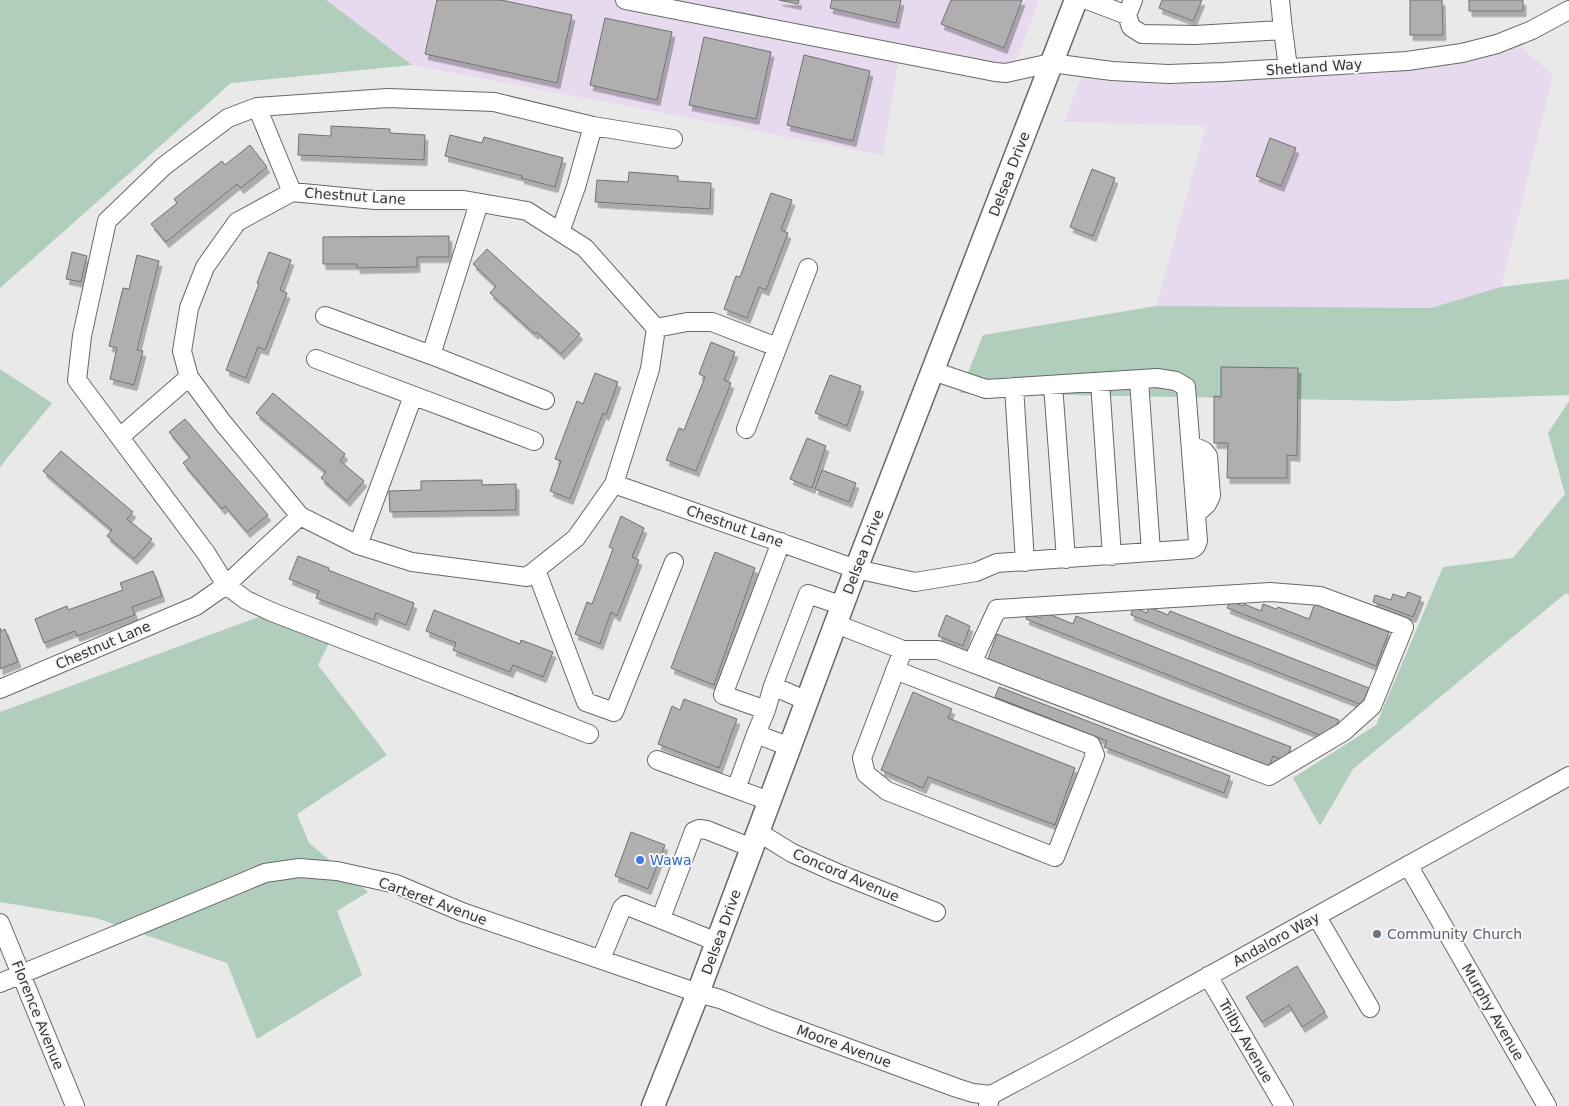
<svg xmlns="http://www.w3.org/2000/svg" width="1569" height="1106" font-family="'DejaVu Sans',sans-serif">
<defs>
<filter id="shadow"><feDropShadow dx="3" dy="5.5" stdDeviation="0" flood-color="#0004"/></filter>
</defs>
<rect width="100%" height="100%" fill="#e9e9ea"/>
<path fill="#e8daee" d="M326,0H1039L1011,74L900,52L883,155L412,65Z
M1514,41L1553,75L1501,287L1431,308L1156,306L1206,126L1064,122L1086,65L1376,67Z"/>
<path fill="#b1cdbb" d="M0,0H326L412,65L231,83L0,288Z
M1569,279V395L1394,401L960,393L983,335L1156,306L1431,308L1501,287Z
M0,369L52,403L0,467Z
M1569,401V595L1566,593L1353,769L1320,826L1293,778L1376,725L1443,567L1513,558L1565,494L1548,433Z
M259,617L332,637L318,665L387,755L297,814L309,843L368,892L337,911L362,975L257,1039L227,963L96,918L0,902V712Z"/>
<path fill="#b0afaf" stroke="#717070" filter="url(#shadow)" d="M437,0H501L572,15L557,83L425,54Z
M779,0H799L798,4Z
M832,0H901L896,23L830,8Z
M951,0H1022L1004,48L941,24Z
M1162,0H1202L1193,21L1159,8Z
M1410,0H1442L1443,35H1410Z
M1469,0H1523V11H1469Z
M605,18L672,32L657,100L590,85Z
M704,37L771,52L756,119L689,105Z
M804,55L870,71L853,141L787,125Z
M331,126L390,129V133L425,135L424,160L298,155L299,134L331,136Z
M450,135L482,143L484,137L563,158L555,187L521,178L522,176L445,156Z
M1270,138L1296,148L1281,186L1256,176Z
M250,145L267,167L241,188L237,184L166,242L151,224L177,203L174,199L222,161L225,165Z
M1092,169L1115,178L1093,236L1070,227Z
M629,172L678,176V181L711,183L710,209L595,202L597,180L628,182Z
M771,193L792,200L781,230L788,233L766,290L759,287L747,318L724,309L736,276L740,277Z
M449,236V257H417V267L357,268V264H323V237Z
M487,249L580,334L561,354L537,332L535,334L490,293L496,286L473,264Z
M72,252L87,256L81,282L66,279Z
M269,252L291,260L280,290L287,293L265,350L258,347L246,378L226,370L259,284L257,283Z
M137,255L159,261L137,350L143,351L134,385L110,379L117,348L109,346L123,288L129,289Z
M711,342L735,352L724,380L731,383L696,471L666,460L679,428L684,430L705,377L699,374Z
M1221,367L1298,368L1297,456L1287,455V478H1227L1228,443H1214V396L1221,397Z
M595,373L618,382L606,415L603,413L570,499L550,491L561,461L555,459L577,401L583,404Z
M830,375L861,386L847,426L815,413Z
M273,393L345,454L340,461L364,481L347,501L321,478L326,472L256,413Z
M185,419L268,515L247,532L225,506L222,509L183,463L190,457L169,432Z
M807,438L826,446L812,488L790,479Z
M61,451L133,512L127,519L152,539L134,559L107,536L112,530L43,471Z
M822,470L856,483L849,502L815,489Z
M482,480V485L516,484V510L390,512L389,491L421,490V481Z
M621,516L644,528L632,557L639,560L617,616L611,612L600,644L575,634L587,602L592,604L613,549L609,547Z
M715,552L755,568L714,685L671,668Z
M298,556L329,568L328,570L414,603L406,625L376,613L374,620L316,598L319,591L289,579Z
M153,571L162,596L132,607L135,615L77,636L75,631L44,643L35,619L67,606L68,610L123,590L120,583Z
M1408,592L1421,597L1413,617L1373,602L1375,595L1391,600L1393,594L1405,598Z
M1230,601L1243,606L1244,604L1261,611L1263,604L1276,609L1278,607L1309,619L1315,603L1389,632L1376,666L1227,608Z
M1133,607L1147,613L1149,607L1168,615L1170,611L1369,688L1362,705L1131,615Z
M434,610L520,644L521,640L553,652L543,677L513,665L510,672L453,650L456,643L426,631Z
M1044,612L1073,624L1076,616L1339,720L1334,732L1328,730L1325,737L1026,619L1028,614L1041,618Z
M946,615L970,626L963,646L938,636Z
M0,628L1,631L5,629L18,662L0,669Z
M997,634L1291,747L1286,761L1273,756L1269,767L988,659Z
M999,687L1230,776L1224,793L1104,747L1107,741L995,697Z
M913,692L952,709L948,718L1075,768L1055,825L928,777L923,788L881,770Z
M684,699L737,719L719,768L658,744L672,706L680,710Z
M631,832L665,845L648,889L615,876Z
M1297,966L1325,1012L1302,1027L1289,1005L1262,1022L1246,997Z"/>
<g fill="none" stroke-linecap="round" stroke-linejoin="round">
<defs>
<path id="minor" d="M625,0L995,72L1006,73L1051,63L1112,71L1168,74L1223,72L1407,61L1462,53L1497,44L1532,30L1569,10
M1087,0L1127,15
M1133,0L1127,15L1131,27L1142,34L1195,35L1283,30L1280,0
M1283,29L1288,68
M257,107L292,192
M292,192L375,200H464L527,211L585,248L656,328L650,369L614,484L576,538L527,577L412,562L358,545L300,516L223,423L189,377L182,351L189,308L205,267L237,222Z
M560,232L576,187L593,126
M325,316L431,355L479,203
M656,328L687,322H712L777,347
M431,355L545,400
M316,359L534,441
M1139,380L1151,552
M1100,382L1112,556
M1053,385L1066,559
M1014,387L1025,562
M746,429L808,268
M120,437L189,377
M1191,445L1204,451L1208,456L1211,496L1207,504L1196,514
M614,484L856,569L915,582L976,572L997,563L1192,549L1196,546L1198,541L1186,387L1176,381L1157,378L986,389L933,371
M781,542L723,695L766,710L773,686L807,701
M358,545L413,396
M536,570L586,702L614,712L674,562
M836,624L903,650H938L1269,776L1343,732L1372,706L1404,627L1320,596L1270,592L997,609L972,663
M895,670L1091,745L1095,755L1055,857L887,791L866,774L862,758L903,650
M773,686L808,594L843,606
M0,689L196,606L226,585L300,516
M766,710L756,734L790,747
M589,734L272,612L246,600L226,585L206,553L77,380L82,336L107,221L164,166L228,118L257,107L388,98L494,102L593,126L673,139
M657,760L769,801
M736,789L756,734
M758,832L792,853L837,873L936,912
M1408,865L1547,1106
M1317,917L1370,1008
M661,918L694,831L699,829L707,830L752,848
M0,923L75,1106
M601,959L622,908L625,905L717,942
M1208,976L1284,1106
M0,983L265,873L299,868L337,871L396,884L462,912L698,993L720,999L772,1020L957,1088L973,1093L991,1095
M988,1106L991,1095L1072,1052L1569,776"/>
<path id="major" d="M653,1106L698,993L856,569L1076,0"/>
</defs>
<use href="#minor" stroke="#676869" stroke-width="20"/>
<use href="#major" stroke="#676869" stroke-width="25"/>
<use href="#minor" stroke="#fff" stroke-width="18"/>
<use href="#major" stroke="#fff" stroke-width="22"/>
</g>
<circle fill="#3f7fe0" stroke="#f6f7f8" stroke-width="2" cx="640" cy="860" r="5"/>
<circle fill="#6b7280" stroke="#f6f7f8" stroke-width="2" cx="1377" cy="934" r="5"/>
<g text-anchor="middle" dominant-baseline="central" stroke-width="4" stroke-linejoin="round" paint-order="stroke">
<g font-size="14" fill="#333334" stroke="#f6f7f8">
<text transform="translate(1314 67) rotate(-4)">Shetland Way</text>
<text transform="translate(1009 174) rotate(-69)">Delsea Drive</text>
<text transform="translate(355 196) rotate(4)">Chestnut Lane</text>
<text transform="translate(735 526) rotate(19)">Chestnut Lane</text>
<text transform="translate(863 552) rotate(-69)">Delsea Drive</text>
<text transform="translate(103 645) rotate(-23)">Chestnut Lane</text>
<text transform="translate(846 875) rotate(23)">Concord Avenue</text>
<text transform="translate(433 901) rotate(20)">Carteret Avenue</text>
<text transform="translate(721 932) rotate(-70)">Delsea Drive</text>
<text transform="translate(1276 939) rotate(-29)">Andaloro Way</text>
<text transform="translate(1493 1012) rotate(60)">Murphy Avenue</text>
<text transform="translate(38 1015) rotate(68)">Florence Avenue</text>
<text transform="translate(1246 1041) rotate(60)">Trilby Avenue</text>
<text transform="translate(844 1046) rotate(20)">Moore Avenue</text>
</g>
<g font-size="14" fill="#366cbe" stroke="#f6f7f8" text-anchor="start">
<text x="650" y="860">Wawa</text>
</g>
<g font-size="14" fill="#5b616d" stroke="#f6f7f8" text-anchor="start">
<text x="1387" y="934">Community Church</text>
</g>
</g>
</svg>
